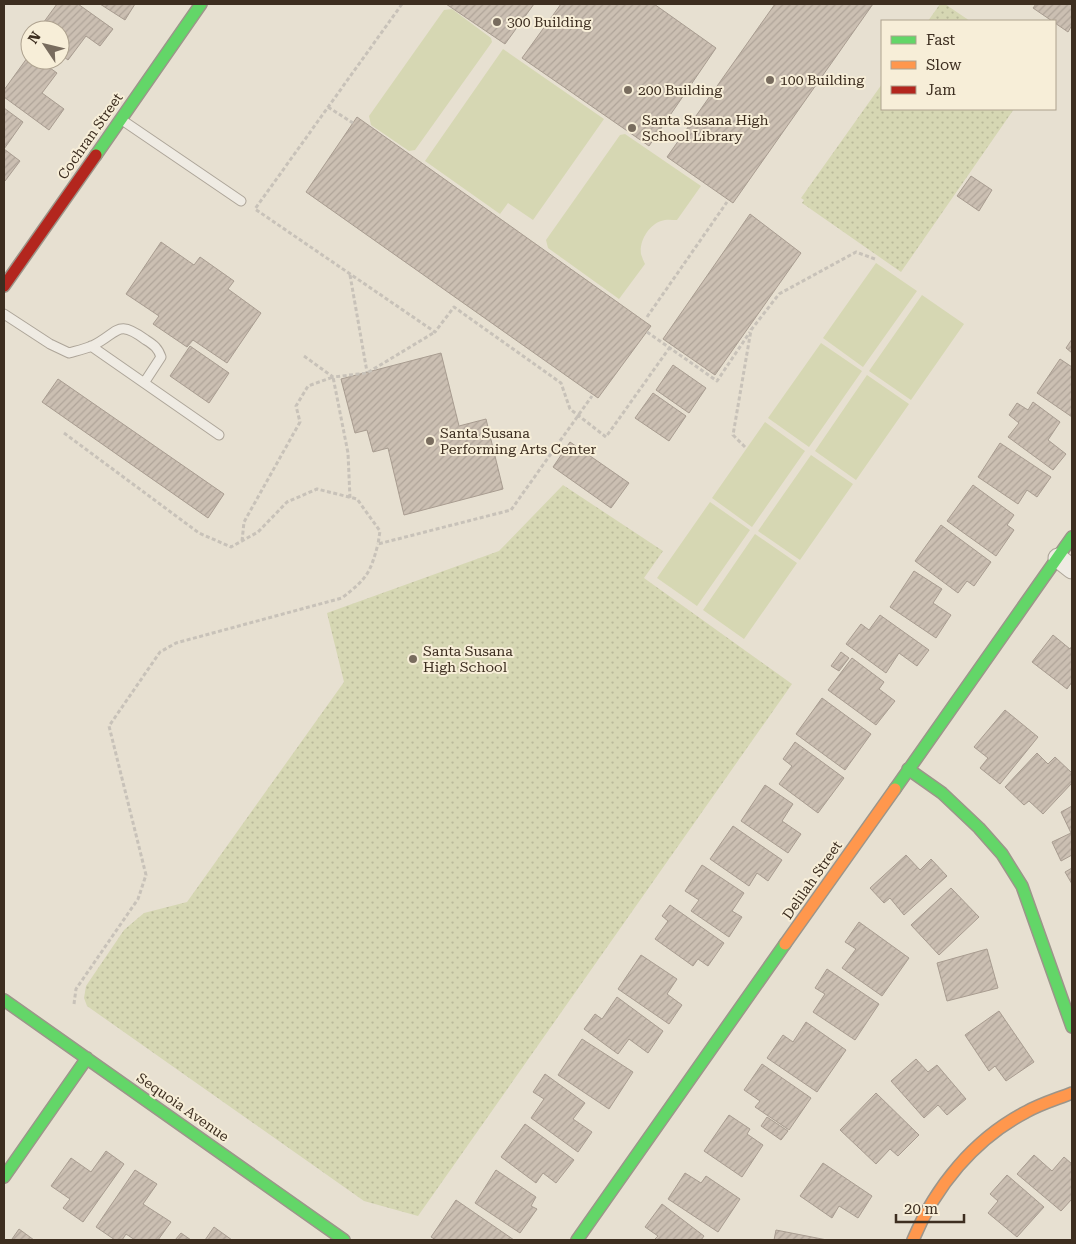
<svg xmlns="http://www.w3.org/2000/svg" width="1076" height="1244" font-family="'Roboto Serif',serif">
<defs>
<pattern id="park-dots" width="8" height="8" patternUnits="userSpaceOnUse" patternTransform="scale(1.25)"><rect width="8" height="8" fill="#d6d7b3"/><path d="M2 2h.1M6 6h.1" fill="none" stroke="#b9b99a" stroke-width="1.8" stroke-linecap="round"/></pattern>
<pattern id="building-hatch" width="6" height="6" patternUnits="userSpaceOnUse" patternTransform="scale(1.25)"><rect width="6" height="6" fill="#cbbfb2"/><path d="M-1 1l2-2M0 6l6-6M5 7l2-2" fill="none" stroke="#afa499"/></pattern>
</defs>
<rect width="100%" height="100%" fill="#e7e0d1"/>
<path fill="#d6d7b3" d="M452,9L491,38L492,42L415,150L409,151L371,125L369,116L444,10Z
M503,49L604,119L533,220L508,203L500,214L425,161Z
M625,134L701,186L677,220C672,220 666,219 661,221C649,225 639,241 641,254C642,257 644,262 645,264L619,299L548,248L546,240L620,135Z
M876,263L917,291L863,367L823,338Z
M922,295L964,324L911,400L869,371Z
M821,343L862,371L809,447L768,418Z
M867,375L909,404L856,480L815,451Z
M765,422L805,451L752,527L712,498Z
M811,455L853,484L800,560L758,531Z
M710,502L750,530L697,606L657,578Z
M755,534L797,563L744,639L703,610Z"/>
<path fill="url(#park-dots)" d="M940,4H945L970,21H928Z
M882,84V109H1014L901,272L802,203L804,200L801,198Z
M563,485L663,551L644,578L792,684L418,1216L364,1201L87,1006L84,998L86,986L124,930L144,913L187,902L344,682L327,613L499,551Z"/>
<path fill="url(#building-hatch)" stroke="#a89c90" d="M57,4H78L113,29L100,46L86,36L68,60L60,54V30H38Z
M100,4H135L125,20Z
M446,4H534L505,44Z
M561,4H654L716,48L649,146L522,58Z
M775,4H873L733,203L667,157Z
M1036,4H1072V25L1068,32L1055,23V21H1052L1033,8Z
M30,54V60H39L57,73L42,93L64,109L49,130L4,97V90Z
M4,108L23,122L4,149L20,161L5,181L4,180Z
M357,117L651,326L598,398L306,192Z
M971,176L992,190L979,211L957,196Z
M750,214L801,253L715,375L663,339Z
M161,242L194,265L200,257L234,281L228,289L261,313L227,363L193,340L187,347L153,324L159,316L126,294Z
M1072,339V353L1066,348Z
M190,346L229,373L209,403L170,376Z
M441,353L459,426L486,419L503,489L404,515L388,448L373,452L367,430L355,433L341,379Z
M1060,359L1072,367V417L1037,393Z
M673,365L706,388L689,413L656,390Z
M58,379L224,494L208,518L42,402Z
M653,393L686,416L669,441L635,418Z
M1033,402L1060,422L1048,440L1066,454L1053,470L1008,437L1019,423L1009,415L1017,403L1028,410Z
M570,442L629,483L611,508L553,467Z
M1000,443L1051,477L1037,497L1027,490L1018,504L978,477Z
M973,485L1014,515L1007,525L1014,530L996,556L947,521Z
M941,525L991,562L974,586L967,581L958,593L915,561Z
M914,571L942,589L933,603L951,615L936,638L890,607Z
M880,615L929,650L917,666L899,653L886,673L846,644L861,624L869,630Z
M1053,635L1070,649L1072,646V682L1067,689L1032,662Z
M841,652L849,658L839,671L831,666Z
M852,658L884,682L879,689L895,701L876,725L828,690Z
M822,698L871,734L845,770L796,734Z
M1005,710L1038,737L1000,784L980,768L988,758L974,747Z
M795,742L844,778L818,813L779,784L792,766L783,759Z
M1037,753L1048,764L1055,757L1072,773V783L1043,814L1029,801L1024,805L1005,787Z
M765,785L793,804L782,821L801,834L788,853L741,821Z
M1072,806V855L1061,861L1052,842L1071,833L1061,812Z
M733,826L782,860L768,881L757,873L749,886L710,859Z
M906,855L920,870L931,859L947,876L904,915L890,898L884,903L870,888Z
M702,865L744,893L732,911L742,917L729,937L691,911L699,900L685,891Z
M1072,868V884L1065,872Z
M951,888L979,917L939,955L911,925Z
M670,905L724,943L708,966L698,959L693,966L655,939L668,921L662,916Z
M859,922L909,958L882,996L842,968L856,949L845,942Z
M987,949L998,988L947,1001L937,963Z
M641,955L677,979L667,994L682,1005L669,1024L618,989Z
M827,969L879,1004L855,1040L813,1012L825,994L815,988Z
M617,997L663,1031L648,1053L629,1039L618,1054L584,1029L595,1014L602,1019Z
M999,1011L1034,1062L1006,1081L995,1066L989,1071L965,1035Z
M806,1022L846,1050L817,1092L767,1058L783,1035L793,1042Z
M582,1039L633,1072L609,1109L558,1075Z
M916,1059L928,1072L937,1065L966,1099L947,1115L938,1105L924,1118L891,1081Z
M762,1064L811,1098L789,1130L755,1107L760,1101L744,1090Z
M545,1074L585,1103L573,1119L592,1132L578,1152L531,1118L544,1099L533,1092Z
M876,1093L919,1135L898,1156L890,1149L876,1164L840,1130Z
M729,1115L750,1129L747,1134L763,1145L742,1177L704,1151Z
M767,1117L788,1131L781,1140L761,1126Z
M525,1124L574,1160L556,1183L543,1173L536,1183L501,1157Z
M106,1151L124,1164L83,1222L63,1208L70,1199L51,1186L71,1158L91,1172Z
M1034,1155L1052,1171L1064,1157L1072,1164V1199L1061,1211L1017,1174Z
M823,1163L872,1196L858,1218L839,1206L832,1218L800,1196Z
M135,1170L157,1184L143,1204L171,1222L158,1240H135L126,1234L122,1240H115L96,1227Z
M496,1170L536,1197L531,1206L537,1209L520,1233L475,1203Z
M685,1173L701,1183L706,1176L740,1199L718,1232L668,1199Z
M1007,1175L1044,1207L1017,1237L988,1213L998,1201L990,1194Z
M456,1200L514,1240H436L431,1237Z
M662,1204L704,1236L701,1240H654L658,1236L645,1227Z
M214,1227L232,1240H205Z
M19,1229L34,1240H14L12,1239Z
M776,1230L827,1240H774Z
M181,1233L191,1240H175Z"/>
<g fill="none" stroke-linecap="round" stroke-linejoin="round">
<defs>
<path id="lane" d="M122,120L241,201
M4,314L50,344L69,353C76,351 85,349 92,346C119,333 116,318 146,340C154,345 158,348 161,357L144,383
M91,346L219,435"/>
<path id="street" d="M1058,558L1072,569"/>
<path id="fast" d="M96,155L201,4
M908,769L942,793L979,828L1002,854L1022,886L1072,1027
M895,789L1072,537
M4,1000L344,1240
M4,1177L87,1058
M577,1240L785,944"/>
<path id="slow" d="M785,944L895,789
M913,1240C935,1187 974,1139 1026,1112C1040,1104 1057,1099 1072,1093"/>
<path id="jam" d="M4,286L96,155"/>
</defs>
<use href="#lane" stroke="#ada599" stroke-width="11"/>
<use href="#street" stroke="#ada599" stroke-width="21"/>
<use href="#fast" stroke="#9c958a" stroke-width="14"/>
<use href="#slow" stroke="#9c958a" stroke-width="14"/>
<use href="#jam" stroke="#9c958a" stroke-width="14"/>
<path stroke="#c8c2b9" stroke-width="3" stroke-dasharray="4 2.5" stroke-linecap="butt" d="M402,4L255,209L435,332L454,307L561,383L570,409L606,437L670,347
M328,107L353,123
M350,275L367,372
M647,317L727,202
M647,332L717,381L750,332
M304,356L333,377L367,373L435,332
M64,433L199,533L231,547L258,532L287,502L317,489L357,499L380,531L378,544L511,510L592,396
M745,447L733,435L751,330L779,294L856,252L875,259
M242,541L244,522L300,422L296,406L308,386L333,377L348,453L350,498
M74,1004L76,989L138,899L146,875L109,726L160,652L176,643L342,598C367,578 370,574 378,544"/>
<use href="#lane" stroke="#efebe3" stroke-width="9"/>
<use href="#street" stroke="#efebe3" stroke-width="19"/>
<use href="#fast" stroke="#63d668" stroke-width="11"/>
<use href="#slow" stroke="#ff974d" stroke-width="11"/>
<use href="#jam" stroke="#b3261e" stroke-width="11"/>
</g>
<g fill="#786c5e" stroke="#f7eed8" stroke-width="2">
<circle cx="497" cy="22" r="5"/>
<circle cx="770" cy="80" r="5"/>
<circle cx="628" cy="90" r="5"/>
<circle cx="632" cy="128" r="5"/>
<circle cx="430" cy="441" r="5"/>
<circle cx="413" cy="659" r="5"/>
</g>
<g text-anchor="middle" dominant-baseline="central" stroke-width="4" stroke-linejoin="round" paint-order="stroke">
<g font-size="14" fill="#3d2e20" stroke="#f7eed8" text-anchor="start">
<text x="507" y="22">300 Building</text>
<text x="780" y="80">100 Building</text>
<text x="638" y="90">200 Building</text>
<text x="642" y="120">Santa Susana High<tspan x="642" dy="16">School Library</tspan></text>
<text x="440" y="433">Santa Susana<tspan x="440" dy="16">Performing Arts Center</tspan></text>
<text x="423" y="651">Santa Susana<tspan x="423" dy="16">High School</tspan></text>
</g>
<g font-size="14" fill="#3d2e20" stroke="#f7eed8">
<text transform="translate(90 136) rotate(-55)">Cochran Street</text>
<text transform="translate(812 880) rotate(-55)">Delilah Street</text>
<text transform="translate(183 1107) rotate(35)">Sequoia Avenue</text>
</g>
</g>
<rect width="1076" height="1244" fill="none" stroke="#3d2e20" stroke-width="10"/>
<rect x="881" y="20" width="175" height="90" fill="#f7eed8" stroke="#ada18e"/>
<rect x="891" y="36" width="25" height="8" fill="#63d668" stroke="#ada18e"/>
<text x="926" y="45" font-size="15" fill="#3d2e20">Fast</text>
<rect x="891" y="61" width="25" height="8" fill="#ff974d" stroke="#ada18e"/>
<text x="926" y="70" font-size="15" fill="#3d2e20">Slow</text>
<rect x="891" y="86" width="25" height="8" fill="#b3261e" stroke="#ada18e"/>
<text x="926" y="95" font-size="15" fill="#3d2e20">Jam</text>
<g transform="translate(45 45) rotate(305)"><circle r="24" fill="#f7eed8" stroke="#ada18e"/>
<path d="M0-4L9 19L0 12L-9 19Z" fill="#786c5e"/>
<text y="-8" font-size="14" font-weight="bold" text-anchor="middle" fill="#3d2e20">N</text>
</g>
<path d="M896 1214v8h68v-8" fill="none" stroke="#3d2e20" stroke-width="2.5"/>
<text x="904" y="1214" font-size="15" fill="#3d2e20" stroke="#f7eed8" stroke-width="4" paint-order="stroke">20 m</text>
</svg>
